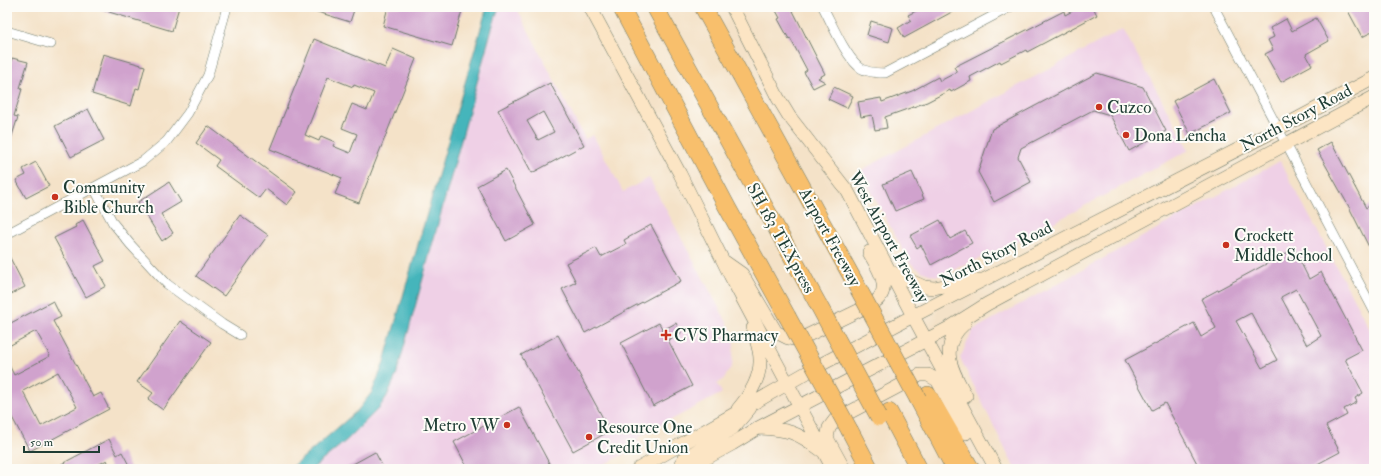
<svg xmlns="http://www.w3.org/2000/svg" width="1381" height="476" font-family="'IM FELL Double Pica',serif">
<rect width="100%" height="100%" fill="#fdfcf7"/>
<filter id="ink" filterUnits="userSpaceOnUse"><feTurbulence type="fractalNoise" baseFrequency=".025" numOctaves="2"/><feDisplacementMap in="SourceGraphic" scale="8" xChannelSelector="R" yChannelSelector="G"/><feConvolveMatrix kernelMatrix="1 2 1 2 8 2 1 2 1" color-interpolation-filters="sRGB"/></filter>
<filter id="wash" filterUnits="userSpaceOnUse"><feTurbulence type="fractalNoise" baseFrequency=".012" numOctaves="4" result="noise"/><feDisplacementMap in="SourceGraphic" scale="16" xChannelSelector="R" yChannelSelector="G"/><feGaussianBlur stdDeviation="0.9" result="paint"/><feColorMatrix in="noise" values="0 0 0 0 0 0 0 0 0 0 0 0 0 0 0 0 0 1.4 0 .05"/><feComposite in="paint" operator="in"/></filter>
<g filter="url(#wash)">
<rect width="100%" height="100%" fill="#f4e2c8"/>
<path fill="#efd0e6" d="M499,7H516L585,139L593,135L623,192L649,178L731,330L734,343L732,366L723,380L717,384L722,393L637,438L641,445L596,469H312L348,439L396,376L492,28Z
M1123,29L1189,150L1004,249L936,276L929,274L921,271L910,263L860,171Z
M1280,161L1374,337V469H1015L960,358L973,330Z"/>
<path fill="#45b5bb" stroke="#327978" d="M487,7H499L492,28L396,376L387,396L379,408L348,439L312,469H290L358,410L372,392L383,365Z"/>
<g id="blocks">
<path fill="#d0a2cd" fill-rule="evenodd" d="M99,7H179L172,31L99,9Z
M308,7H355L350,22L308,9Z
M388,7H463L452,46L383,26Z
M774,7H791L825,74L818,78L825,82L813,88L804,72L807,70L790,38L789,39L778,19L780,18Z
M924,7H961L904,38L898,28L911,20L908,15Z
M1080,7H1093L1097,15L1027,52L1026,50L1001,63L1000,61L970,77L971,81L951,92L950,90L927,102L885,117L887,128L875,130L872,115L861,117L858,102L881,98L882,102L912,91L938,77L940,81L957,72L954,67L962,63L1064,11L1065,15Z
M1346,7H1374V31L1362,37Z
M1316,18L1329,41L1306,54L1312,65L1281,82L1265,54L1273,50L1268,40L1274,37L1270,28L1286,19L1292,31Z
M871,21L893,28L889,42L867,35Z
M314,39L385,68L393,49L416,59L359,203L335,194L342,178L270,149ZM328,77L353,87L354,85L374,93L367,110L352,104L342,128L357,134L350,153L333,146L335,142L321,136L319,141L305,135Z
M103,54L145,66L139,89L136,88L131,106L92,94Z
M12,58L28,62L20,88L22,89L14,116L18,117L9,145H7V75Z
M1097,73L1143,87L1166,131L1129,151L1110,115L1093,110L1021,148L1018,157L1031,182L994,202L978,172L992,129Z
M1214,79L1231,113L1190,134L1173,101Z
M550,83L584,145L532,173L498,110ZM543,112L554,132L538,140L527,121Z
M834,87L853,96L847,108L828,99Z
M88,109L104,140L71,157L55,126Z
M208,126L297,192L287,205L266,189L259,198L215,166L219,160L196,143Z
M1331,142L1366,208L1374,203V257L1348,205L1317,150Z
M36,162L49,186L26,198L16,180L26,175L23,169Z
M506,170L535,225L506,241L477,186Z
M912,172L924,199L895,211L883,184Z
M169,182L181,202L161,214L173,233L162,241L138,202Z
M240,215L268,235L224,296L196,276Z
M83,220L105,261L95,266L106,286L86,297L54,238L76,227L75,225Z
M940,220L950,239L965,231L972,243L931,265L921,245L917,248L910,236Z
M651,225L681,281L585,333L562,289L576,282L566,263L596,248L601,257L626,244L624,240Z
M1294,249L1309,279L1321,272L1362,350L1345,359L1363,393L1355,398L1357,402L1344,409L1347,415L1326,426L1340,452L1308,469H1200L1165,403L1152,410L1125,360L1194,323L1201,337L1216,328L1201,299ZM1296,289L1321,336L1307,345L1281,297ZM1251,313L1277,360L1262,368L1236,321Z
M7,252L25,287L7,296Z
M53,301L61,317L53,321L93,397L101,393L109,409L30,451L7,408V361L14,375L50,356L36,331L7,347V325ZM58,372L77,407L41,426L23,391Z
M180,321L211,342L163,410L148,399L153,393L137,382Z
M659,323L663,330L676,323L681,333L668,340L692,386L653,406L621,343Z
M558,335L610,431L573,451L521,355Z
M519,407L550,465L542,469H468L454,442Z
M109,439L117,455L122,452L131,469H111L107,460L90,469H52Z
M375,452L384,469H344Z"/>
</g>
</g>
<g filter="url(#ink)">
<use href="#blocks" fill-opacity="0" stroke="#6a7768" stroke-width="1"/>
<g fill="none" stroke-linecap="round" stroke-linejoin="round">
<defs>
<path id="street" d="M823,7C832,24 844,53 858,66C864,72 876,73 885,73L1010,7
M1214,7L1374,311
M7,31L51,44
M94,188L113,223L130,244L167,284L222,324L240,335
M7,234L143,161L167,141L188,113L208,75L227,7"/>
<path id="secondary" d="M590,7L680,174L730,275L833,469
M732,7L778,98L789,116L848,192L913,316L996,469
M725,262L742,274L776,332L788,338L798,340L872,304C874,302 877,301 879,298C891,285 875,264 869,252
M889,271L924,287L934,288L944,286L962,280H983
M965,323C937,347 952,370 966,396
M738,409C750,395 761,378 760,359C760,349 755,338 753,328
M758,428C788,429 797,432 821,450
M638,469L820,365L913,316L1278,129L1374,78
M682,469L681,463L685,458L733,428L750,408
M687,469L732,444L758,428L949,328L987,304L1374,97
M844,469L827,438L829,428L835,420L920,375H928L937,380L966,433"/>
<path id="highway" d="M621,7L727,207L787,316
M655,7L818,304
M703,7L859,290
M928,395L971,469
M918,399L955,469
M889,412L919,469
M850,431L870,469"/>
</defs>
<use href="#street" stroke="#6a7768" stroke-width="10"/>
<use href="#secondary" stroke="#6a7768" stroke-width="14"/>
<use href="#highway" stroke="#6a7768" stroke-width="18"/>
<use href="#street" stroke="#fff" stroke-width="9"/>
<use href="#secondary" stroke="#fce5c4" stroke-width="13"/>
<use href="#highway" stroke="#f8bf6c" stroke-width="17"/>
<defs>
<path id="highway-bridge" d="M859,290L918,399
M818,304L879,417
M787,316L850,431"/>
</defs>
<use href="#highway-bridge" stroke="#6a7768" stroke-width="18" stroke-linecap="butt"/>
<use href="#highway-bridge" stroke="#f8bf6c" stroke-width="17"/>
</g>
</g>
<g fill="#c8321e" stroke="#fdfcf7" stroke-width="1.5">
<circle cx="1099" cy="107" r="4"/>
<circle cx="1126" cy="135" r="4"/>
<circle cx="55" cy="197" r="4"/>
<circle cx="1226" cy="245" r="4"/>
<path d="M664 329h4v4h4v4h-4v4h-4v-4h-4v-4h4z"/>
<circle cx="507" cy="425" r="4"/>
<circle cx="589" cy="437" r="4"/>
</g>
<g text-anchor="middle" dominant-baseline="central" stroke-width="4" stroke-linejoin="round" paint-order="stroke">
<g font-size="17" fill="#1f3d34" stroke="#fdfcf7" text-anchor="start">
<text x="1107" y="107">Cuzco</text>
<text x="1134" y="135">Dona Lencha</text>
<text x="63" y="187">Community<tspan x="63" dy="20">Bible Church</tspan></text>
<text x="1234" y="235">Crockett<tspan x="1234" dy="20">Middle School</tspan></text>
<text x="674" y="335">CVS Pharmacy</text>
<text x="499" y="425" text-anchor="end">Metro VW</text>
<text x="597" y="427">Resource One<tspan x="597" dy="20">Credit Union</tspan></text>
</g>
<g font-size="17" fill="#1f3d34" stroke="#fdfcf7">
<text transform="translate(1296 118) rotate(-28)">North Story Road</text>
<text transform="translate(830 237) rotate(61)">Airport Freeway</text>
<text transform="translate(889 237) rotate(61)">West Airport Freeway</text>
<text transform="translate(781 238) rotate(61)">SH 183 TEXpress</text>
<text transform="translate(996 254) rotate(-27)">North Story Road</text>
</g>
</g>
<rect width="1381" height="476" fill="none" stroke="#fdfcf7" stroke-width="24"/>
<path d="M24 446v6h75v-6" fill="none" stroke="#1f3d34" stroke-width="2"/>
<text x="30" y="446" font-size="12" fill="#1f3d34" stroke="#fdfcf7" stroke-width="3" paint-order="stroke">50 m</text>
</svg>
